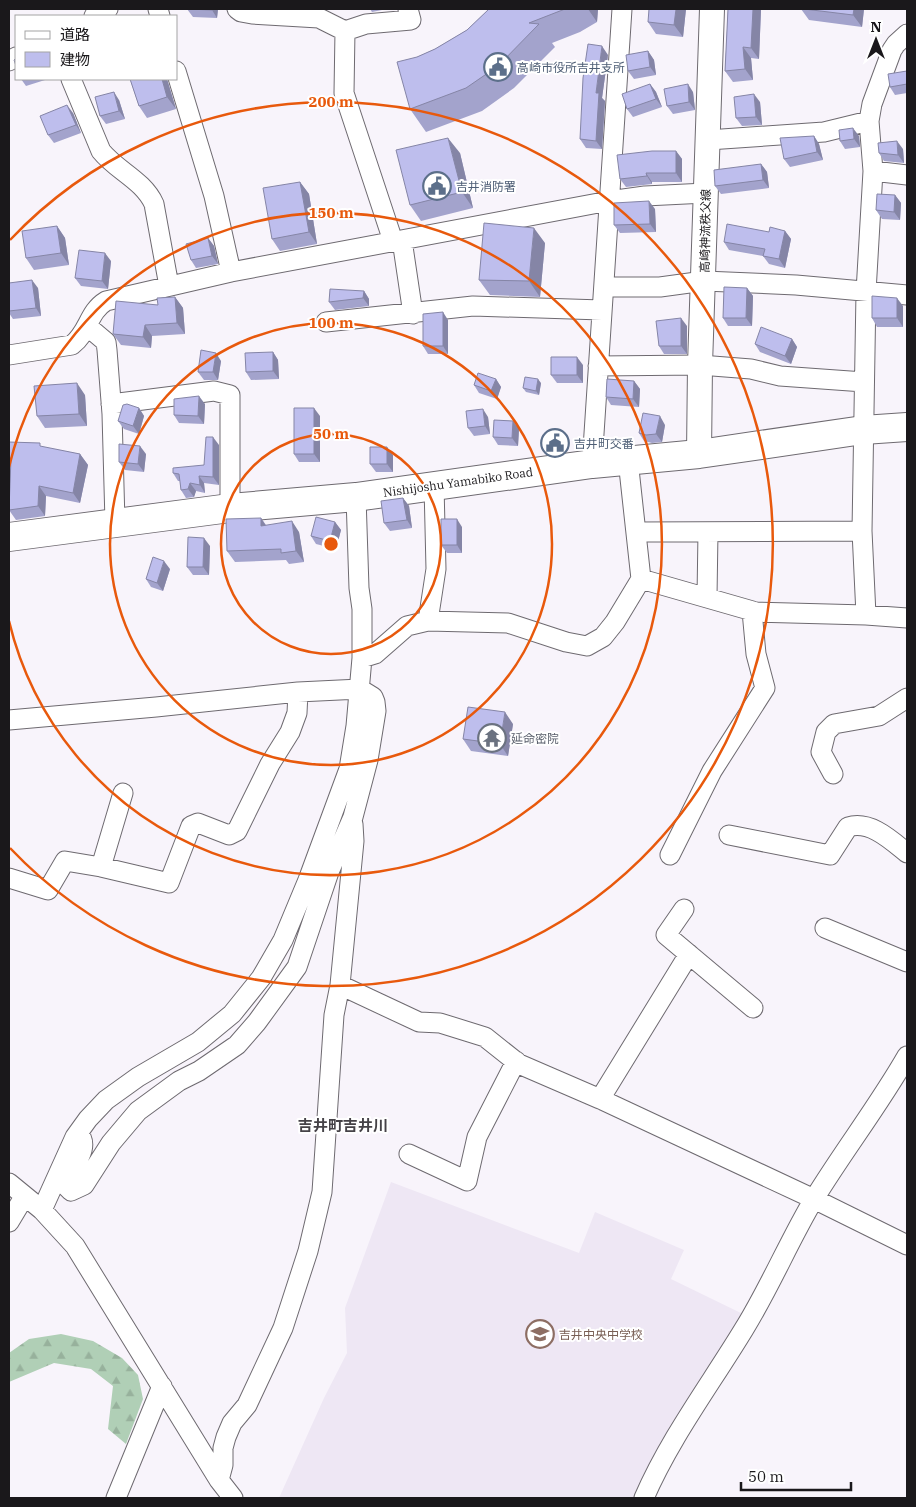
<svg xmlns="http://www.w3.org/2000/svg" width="916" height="1507" font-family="'IBM Plex Serif','Noto Sans JP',serif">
<defs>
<pattern id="forest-firs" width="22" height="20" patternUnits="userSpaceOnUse" patternTransform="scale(1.25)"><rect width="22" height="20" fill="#b0cfb6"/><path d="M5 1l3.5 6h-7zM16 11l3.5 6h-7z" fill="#97b19c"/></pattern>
</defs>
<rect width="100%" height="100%" fill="#f8f4fb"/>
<path fill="#eee7f4" d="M391,1182L579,1253L595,1212L684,1250L671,1279L745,1315L639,1498H279L324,1398L347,1353L345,1308Z"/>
<path fill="url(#forest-firs)" d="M61,1334L93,1341L122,1358L138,1375L143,1399L126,1444L108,1429L113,1386L91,1369L54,1363L9,1382V1353L29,1339Z"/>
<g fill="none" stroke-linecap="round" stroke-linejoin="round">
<defs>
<path id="minor" d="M158,9L160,16
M237,9L241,12L252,14L319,18L345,31L344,93L393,241
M94,16L108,9
M345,31L366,24L411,20L408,9
M9,61L16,57
M176,71L214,196L231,272
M71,79L101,151C117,171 143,180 154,204L169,286
M708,140L824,132L869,121
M873,171L907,175
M402,240L413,314
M605,287H660L704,281L796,285L907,295
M326,322L473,306L602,310
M87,326L106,342L107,350L112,414L115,522
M9,355L72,345C89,332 88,312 106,301L231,272L609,201L645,196L706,193
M598,366L700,365L751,369L780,376L864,382
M111,404L214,391L230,395V508
M592,464L622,9
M636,532L862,531
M641,579L756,612L866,615L907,618
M707,597L708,532
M866,615L862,531L866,292L873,171L869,121L872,104L892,50L896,44L907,34
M428,621L508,623L566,642L587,646L603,637L615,622L641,579L628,460
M362,658L375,654L407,626L428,621L436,569L434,485
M9,720L156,707L298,692L360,689L373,697L375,702L376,711L368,760L353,817L329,872L297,967L257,1022L237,1045L199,1071L179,1081L138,1111L111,1143L84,1185L71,1191L66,1186C68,1170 93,1149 78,1133
M833,774L821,752L826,732L834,724L879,716L907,698
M729,835L830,855L848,827C870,820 891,840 907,853
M670,855L712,771L765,688L756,654L752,611
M101,867L123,793
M9,878L48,890L65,861L101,867L169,883L191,826L198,823L229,835L237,831L270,764L290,732L297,713L298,692
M684,909L666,935L753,1008
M825,928L907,962
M340,985L419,1022L440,1023L485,1037L519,1064L600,1099L814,1199L907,1245
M600,1099L689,954
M409,1154L467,1181L477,1137L516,1061
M9,1183L42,1210L75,1246L219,1480L233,1498
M42,1210L75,1137L88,1119L106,1100L138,1077L198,1042L232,1014L261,978L283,940L308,880L349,769L356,726L362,658V609L359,588L356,497
M9,1222L24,1197
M219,1480L223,1465V1448L226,1437L232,1423L247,1405L283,1328L308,1251L322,1192L334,1015L340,985L354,841L353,824
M116,1498L162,1386
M644,1498C670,1438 710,1385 744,1329C770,1287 789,1241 814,1199C844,1150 879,1105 907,1056"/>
<path id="major" d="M699,454L700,365L712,9"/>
<path id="highway" d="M9,537L230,508L356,497L592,464L699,454L863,430L907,427"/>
</defs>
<use href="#minor" stroke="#6e6a70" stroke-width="21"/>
<use href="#major" stroke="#6e6a70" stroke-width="26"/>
<use href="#highway" stroke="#6e6a70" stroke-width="30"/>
<use href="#minor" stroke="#fff" stroke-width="19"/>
<use href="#major" stroke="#fff" stroke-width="24"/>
<use href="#highway" stroke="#fff" stroke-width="28"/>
</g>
<path fill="#a3a3cc" d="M187,9H218L217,18L193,17Z
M370,9H387L372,12Z
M489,9H598L597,22L580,32L552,43L555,47L514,88L482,111L426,132L410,109L417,57L435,49L467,30Z
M686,9L683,37L656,34L648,22Z
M728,9H761L759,59L751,58L753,80L733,82L725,71Z
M801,9H864L862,27L809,20Z
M648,51L654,60L656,75L634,79L628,71Z
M608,55L602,98L605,101L602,149L586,148L580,139Z
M907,71V93L895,95L890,87Z
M21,79H45V80L26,86Z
M130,79H167L176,109L147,118L139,106Z
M650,84L656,92L662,107L633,117L627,109Z
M693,92L695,110L673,114L667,106Z
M119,100L125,119L106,124L100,116Z
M760,102L762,125L742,126L736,118Z
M73,113L81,133L54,143L48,135Z
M814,136L819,144L823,160L790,167L784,159Z
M859,136L860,147L845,149L840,141Z
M903,149L904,163L884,161L879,153Z
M676,151L682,159V182H652V184L626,187L620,179Z
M460,153L473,208L421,221L410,205Z
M761,164L767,172L769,188L721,194L715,186Z
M300,182L309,194L317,244L280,251L272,239Z
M895,195L901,203L900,220L882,219L876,210Z
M655,209L656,232L620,233L614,225Z
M57,226L65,238L69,265L34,270L26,258Z
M785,231L791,239L785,268L769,264L763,256L729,250L724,242L769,232Z
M208,238L214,246L218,264L196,268L191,260Z
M545,243L540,297L490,295L479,280Z
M111,261L108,289L81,286L75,278Z
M9,283L38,288L41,316L13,319L9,313Z
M747,288L753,296L752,326H728L723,318Z
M364,291L369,299V306L335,310L329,302Z
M175,297L183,308L185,334L152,336L151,348L121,345L113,334L158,305Z
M903,306V327H877L872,318Z
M448,320V354H428L423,346Z
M687,326V354H664L659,346Z
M792,339L797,347L791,364L760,352L755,344Z
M273,352L278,360L279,379L251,380L246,372Z
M221,361L218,380H204L198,372Z
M583,365V383H557L551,375Z
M496,379L501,387L497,399L479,393L474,385Z
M634,381L640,389L639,407L611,405L606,397Z
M541,383L539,395L526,392L523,388Z
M85,395L87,426L45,428L37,416Z
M205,404L204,424L179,423L174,415Z
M139,408L144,416L139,434L124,429L118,421Z
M320,416V462H299L294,454Z
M488,417L490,434L474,436L468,428Z
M513,421L519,429L518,446L498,445L493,437Z
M665,425L662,442L652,443L644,441L639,433Z
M9,442L42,447L80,454L88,465L80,503L46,496L45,516L16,520L9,510L10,469H9Z
M219,445V485L204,483L205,493L196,491L194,497L186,498L181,490L180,481H178L173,473L204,465Z
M146,454L144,472L125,470L119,462Z
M393,455V472H376L370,464Z
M403,498L409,506L412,528L390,531L384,523Z
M261,518L266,525L299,532L304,562L289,564L286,560L235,562L227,551Z
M335,522L341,530L336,549L316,544L311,536Z
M462,527V553H447L441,545Z
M210,546L209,575H193L187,567Z
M170,569L163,591L151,587L146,579Z
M513,724L508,756L471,751L463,739Z"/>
<path fill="#8585a6" d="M212,9H218L217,18L212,10Z
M588,9H598L597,22Z
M676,9H686L683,37L674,25Z
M753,9H761L759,59L751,48Z
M854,9H864L862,27L853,15Z
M602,46L608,55L602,98L605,101L602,149L596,141V93Z
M743,47L751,58L753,80L745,69Z
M648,51L654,60L656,75L650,67Z
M162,79H167L176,109L167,97Z
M650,84L656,92L662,107L656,99Z
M688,84L693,92L695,110L689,102Z
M114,92L119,100L125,119L119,111Z
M754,94L760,102L762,125L756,117Z
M67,105L73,113L81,133L76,125Z
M853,128L859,136L860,147L854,139Z
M814,136L819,144L823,160L817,152Z
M448,138L460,153L473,208L462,192Z
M897,141L903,149L904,163L898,155Z
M676,151L682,159V182L676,173Z
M761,164L767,172L769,188L763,180Z
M646,173L652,182V184L647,176Z
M300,182L309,194L317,244L309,232Z
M895,195L901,203L900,220L894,212Z
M649,201L655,209L656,232L650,224Z
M57,226L65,238L69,265L61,253Z
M534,228L545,243L540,297L529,281Z
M785,231L791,239L785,268L779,259Z
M208,238L214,246L218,264L212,256Z
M105,253L111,261L108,289L102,281Z
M32,280L38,288L41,316L36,308Z
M747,288L753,296L752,326L746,318Z
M364,291L369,299V306L363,298Z
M175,297L183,308L185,334L177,323Z
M897,298L903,306V327L897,318Z
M443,312L448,320V354L443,346Z
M681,318L687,326V354L681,346Z
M145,325L152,336L151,348L143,337Z
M792,339L797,347L791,364L785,356Z
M273,352L278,360L279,379L273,371Z
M216,353L221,361L218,380L213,372Z
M577,357L583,365V383L577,375Z
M496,379L501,387L497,399L491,391Z
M538,379L541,383L539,395L536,391Z
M634,381L640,389L639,407L633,399Z
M77,383L85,395L87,426L79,414Z
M199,396L205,404L204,424L198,416Z
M139,408L144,416L139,434L133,426Z
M314,408L320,416V462L314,454Z
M483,409L488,417L490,434L485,426Z
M660,416L665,425L662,442L656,434Z
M513,421L519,429L518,446L512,438Z
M213,437L219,445V485L213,477Z
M140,446L146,454L144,472L138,464Z
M387,447L393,455V472L387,464Z
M80,454L88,465L80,503L73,493Z
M199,476L204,483L205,493L200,485Z
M190,483L196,491L194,497L188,489Z
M39,486L46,496L45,516L38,506Z
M403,498L409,506L412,528L407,520Z
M261,518L268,529L261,526Z
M457,519L462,527V553L457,545Z
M292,521L299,532L304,562L296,551Z
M335,522L341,530L336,549L330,541Z
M204,538L210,546L209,575L203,567Z
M164,561L170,569L163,591L157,583Z
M505,712L513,724L508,756L500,744Z"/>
<path fill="#bebeed" stroke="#8585a6" d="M187,9H212V10Z
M489,9H565L529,23L539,24L498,66L466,88L410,109L397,62L417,57L435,49L467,30Z
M649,9H676L674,25L648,22Z
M728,9H753L751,48L743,47L745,69L725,71Z
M804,9H854L853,15Z
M588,44L602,46L596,93H599L596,141L580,139L583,78Z
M648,51L650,67L628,71L626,55Z
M16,58V66L14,60Z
M907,71V84L890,87L888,74Z
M130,79H162L167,97L139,106Z
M650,84L656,99L627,109L622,94Z
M688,84L689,102L667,106L664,89Z
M114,92L119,111L100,116L95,97Z
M754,94L756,117L736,118L734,97Z
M67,105L76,125L48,135L40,116Z
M853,128L854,139L840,141L839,130Z
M814,136L817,152L784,159L780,138Z
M448,138L462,192L410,205L396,150Z
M897,141L898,155L879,153L878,143Z
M652,151H676V173H646L647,176L620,179L617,155Z
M761,164L763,180L715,186L714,170Z
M300,182L309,232L272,239L263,188Z
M877,194L895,195L894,212L876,210Z
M649,201L650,224L614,225V203Z
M484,223L534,228L529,281L479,280Z
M727,224L769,232L770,227L785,231L779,259L763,256L765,249L724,242Z
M57,226L61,253L26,258L22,231Z
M208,238L212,256L191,260L186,244Z
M79,250L105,253L102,281L75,278Z
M32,280L36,308L9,311V283Z
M724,287L747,288L746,318H723Z
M330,289L364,291L363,298L329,302Z
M872,296L897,298V318H872Z
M175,297L177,323L145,325L143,337L113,334L116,301L158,305L157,298Z
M443,312V346H423V314Z
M681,318V346H659L656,321Z
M761,327L792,339L785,356L755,344Z
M201,350L216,353L213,372H198Z
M273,352V371L246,372L245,353Z
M551,357H577V375H551Z
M478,373L496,379L491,391L474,385Z
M525,377L538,379L536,391L523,388Z
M607,379L634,381L633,399L606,397Z
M77,383L79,414L37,416L34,386Z
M199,396L198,416L174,415V399Z
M127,404L139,408L133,426L118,421L123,405Z
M294,408H314V454H294Z
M483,409L485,426L468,428L466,411Z
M643,413L660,416L656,434L646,435L639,433Z
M494,420L513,421L512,438L493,437Z
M206,437H213V477L199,476L200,485L190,483L188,489L181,490L179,474L173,473V468L204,465Z
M9,442L40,443V446L80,454L73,493L39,486L38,506L9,510L11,458H9Z
M119,444L140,446L138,464L119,462Z
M370,447H387V464H370Z
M403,498L407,520L384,523L381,501Z
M316,517L335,522L330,541L311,536Z
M261,518V526L292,521L296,551L281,553V549L227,551L226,519Z
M441,519H457V545H441Z
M188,537L204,538L203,567H187Z
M153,557L164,561L157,583L146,579Z
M468,707L505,712L500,744L463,739Z"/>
<g fill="none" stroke="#e8590c" stroke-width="2.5">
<circle cx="331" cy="544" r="110"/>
<circle cx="331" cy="544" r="221"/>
<path d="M9 467A331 331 0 1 1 9 621"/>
<path d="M10 240A442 442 0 1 1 10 848"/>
</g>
<defs>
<symbol id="civic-ring" viewBox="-11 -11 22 22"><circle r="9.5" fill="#fff" stroke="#5c6f8a" stroke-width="1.5"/><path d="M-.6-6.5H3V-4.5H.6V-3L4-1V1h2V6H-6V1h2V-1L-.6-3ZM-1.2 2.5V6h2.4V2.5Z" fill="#5c6f8a"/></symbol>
<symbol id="temple-ring" viewBox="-11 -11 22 22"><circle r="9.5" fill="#fff" stroke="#6b7280" stroke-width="1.5"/><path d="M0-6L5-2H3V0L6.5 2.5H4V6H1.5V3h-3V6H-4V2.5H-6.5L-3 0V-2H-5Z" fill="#6b7280"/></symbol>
<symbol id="school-ring" viewBox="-11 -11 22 22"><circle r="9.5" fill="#fff" stroke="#8d6e63" stroke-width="1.5"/><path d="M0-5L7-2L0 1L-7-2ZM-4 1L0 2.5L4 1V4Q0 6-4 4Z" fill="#8d6e63"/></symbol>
</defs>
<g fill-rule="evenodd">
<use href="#civic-ring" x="482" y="51" width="32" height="32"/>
<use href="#civic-ring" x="421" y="170" width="32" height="32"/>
<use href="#civic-ring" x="539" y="427" width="32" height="32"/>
<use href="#temple-ring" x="476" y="722" width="32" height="32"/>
<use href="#school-ring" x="524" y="1318" width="32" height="32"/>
</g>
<g text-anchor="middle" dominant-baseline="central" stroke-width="4" stroke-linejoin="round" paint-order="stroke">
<g font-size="12" fill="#4e5e75" stroke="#fff" text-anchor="start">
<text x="517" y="67">高崎市役所吉井支所</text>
<text x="456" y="186">吉井消防署</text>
<text x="574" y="443">吉井町交番</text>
</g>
<g font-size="12" fill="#1a181b" stroke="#fff">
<text transform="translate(705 231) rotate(-89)">高崎神流秩父線</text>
<text transform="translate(458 482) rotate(-8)">Nishijoshu Yamabiko Road</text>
</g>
<g font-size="12" fill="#5b616d" stroke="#fff" text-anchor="start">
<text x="511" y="738">延命密院</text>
</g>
<g font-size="12" fill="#785e54" stroke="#fff" text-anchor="start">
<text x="559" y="1334">吉井中央中学校</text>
</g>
<g font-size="15" font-weight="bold" fill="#454247" stroke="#fff">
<text x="343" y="1125">吉井町吉井川</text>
</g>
</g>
<circle cx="331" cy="544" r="8" fill="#e8590c" stroke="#fff" stroke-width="2.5"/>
<g font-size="15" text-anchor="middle" font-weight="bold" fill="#e8590c" stroke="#fff" stroke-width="4" stroke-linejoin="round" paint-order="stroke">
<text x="331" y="107">200 m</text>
<text x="331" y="218">150 m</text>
<text x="331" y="328">100 m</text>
<text x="331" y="439">50 m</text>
</g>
<rect width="916" height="1507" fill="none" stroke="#1a181b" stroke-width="20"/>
<rect x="15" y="15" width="162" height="65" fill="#ffffff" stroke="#a3a3a4"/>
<rect x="25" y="31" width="25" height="8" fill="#ffffff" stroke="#a3a3a4"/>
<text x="60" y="40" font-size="15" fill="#1a181b">道路</text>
<rect x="25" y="52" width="25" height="15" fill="#bebeed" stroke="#a3a3a4"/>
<text x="60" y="65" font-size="15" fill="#1a181b">建物</text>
<g transform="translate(876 40)" stroke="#ffffff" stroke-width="4" paint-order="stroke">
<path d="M0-4L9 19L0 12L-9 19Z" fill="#1a181b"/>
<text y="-8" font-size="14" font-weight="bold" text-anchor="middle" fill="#1a181b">N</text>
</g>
<path d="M741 1482v8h110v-8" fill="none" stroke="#1a181b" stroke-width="2.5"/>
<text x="748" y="1482" font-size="15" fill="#1a181b" stroke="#ffffff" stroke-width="4" paint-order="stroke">50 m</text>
</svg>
